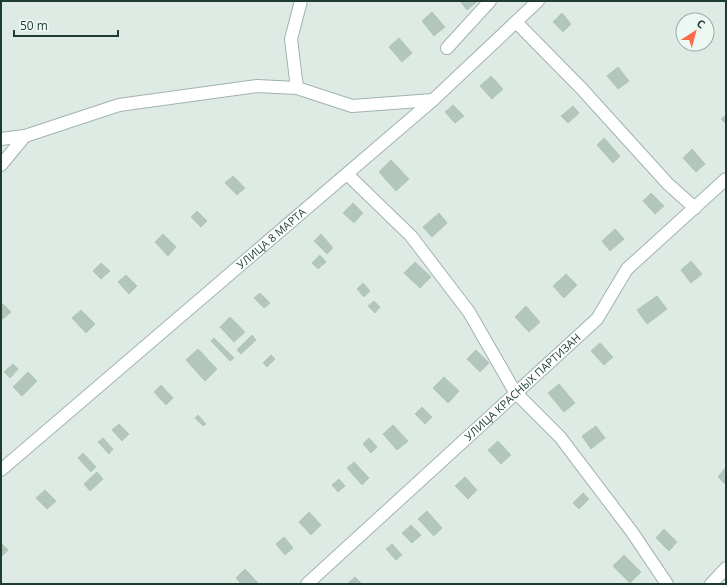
<svg xmlns="http://www.w3.org/2000/svg" width="727" height="585" font-family="'Open Sans',sans-serif">
	<style>
		.building { fill: #b3c6bd; stroke: #b0c6bb }
		.lines { fill: none; stroke-linecap: round; stroke-linejoin: round }
		.minor-casing { stroke: #a0b3ac; stroke-width: 14 }
		.minor { stroke: #fff; stroke-width: 12 }
		.labels { text-anchor: middle; stroke-width: 3; stroke-linejoin: round; paint-order: stroke }
		.street-label { font-size: 11px; fill: #1d3d32; stroke: #eef8f3 }
	</style>
	<rect width="100%" height="100%" fill="#deebe5"/>
	<g class="building">
		<path d="M 460,1 L 478,1 L 467,10 Z"/>
		<path d="M 432,12 L 445,27 L 434,36 L 422,21 Z"/>
		<path d="M 562,13 L 571,24 L 563,32 L 553,22 Z"/>
		<path d="M 399,38 L 412,53 L 402,62 L 389,47 Z"/>
		<path d="M 618,67 L 629,81 L 618,89 L 607,76 Z"/>
		<path d="M 491,76 L 503,89 L 492,99 L 480,86 Z"/>
		<path d="M 453,105 L 464,116 L 455,123 L 445,112 Z"/>
		<path d="M 573,106 L 579,113 L 568,123 L 561,116 Z"/>
		<path d="M 726,115 L 726,124 L 721,119 Z"/>
		<path d="M 604,138 L 620,156 L 613,163 L 597,145 Z"/>
		<path d="M 692,149 L 705,164 L 696,172 L 683,158 Z"/>
		<path d="M 391,160 L 409,179 L 396,191 L 379,172 Z"/>
		<path d="M 233,176 L 245,188 L 237,195 L 225,183 Z"/>
		<path d="M 651,193 L 664,206 L 655,214 L 643,201 Z"/>
		<path d="M 353,203 L 363,213 L 354,223 L 343,213 Z"/>
		<path d="M 197,211 L 207,221 L 201,227 L 191,217 Z"/>
		<path d="M 439,213 L 447,223 L 432,237 L 423,227 Z"/>
		<path d="M 615,229 L 624,239 L 610,251 L 602,241 Z"/>
		<path d="M 163,234 L 176,247 L 168,256 L 155,242 Z"/>
		<path d="M 321,234 L 333,248 L 327,254 L 314,241 Z"/>
		<path d="M 320,255 L 326,262 L 318,269 L 312,263 Z"/>
		<path d="M 691,261 L 702,274 L 691,283 L 681,270 Z"/>
		<path d="M 415,262 L 431,277 L 420,288 L 404,273 Z"/>
		<path d="M 101,263 L 110,271 L 101,279 L 93,271 Z"/>
		<path d="M 566,274 L 577,285 L 564,298 L 553,286 Z"/>
		<path d="M 126,275 L 137,286 L 129,294 L 118,282 Z"/>
		<path d="M 363,283 L 370,291 L 364,297 L 357,289 Z"/>
		<path d="M 260,293 L 270,303 L 264,308 L 254,298 Z"/>
		<path d="M 657,296 L 667,309 L 647,324 L 637,310 Z"/>
		<path d="M 374,301 L 380,307 L 375,313 L 368,306 Z"/>
		<path d="M 3,304 L 11,312 L 3,319 L 1,317 L 1,305 Z"/>
		<path d="M 526,306 L 540,322 L 529,332 L 515,317 Z"/>
		<path d="M 81,310 L 95,324 L 86,333 L 72,318 Z"/>
		<path d="M 230,317 L 245,332 L 234,342 L 220,327 Z"/>
		<path d="M 252,335 L 256,340 L 241,354 L 237,350 Z"/>
		<path d="M 214,338 L 234,358 L 230,361 L 211,341 Z"/>
		<path d="M 600,343 L 613,357 L 604,365 L 591,351 Z"/>
		<path d="M 198,349 L 217,369 L 205,381 L 186,360 Z"/>
		<path d="M 476,350 L 489,363 L 480,372 L 467,359 Z"/>
		<path d="M 271,355 L 275,359 L 267,367 L 263,363 Z"/>
		<path d="M 13,364 L 18,369 L 10,378 L 4,372 Z"/>
		<path d="M 28,372 L 37,381 L 22,396 L 13,387 Z"/>
		<path d="M 444,377 L 459,391 L 448,403 L 433,388 Z"/>
		<path d="M 559,384 L 575,403 L 564,412 L 548,393 Z"/>
		<path d="M 161,385 L 173,398 L 166,405 L 154,392 Z"/>
		<path d="M 422,407 L 432,417 L 425,424 L 415,414 Z"/>
		<path d="M 198,415 L 206,424 L 203,426 L 195,418 Z"/>
		<path d="M 119,424 L 129,434 L 122,441 L 112,430 Z"/>
		<path d="M 393,425 L 408,441 L 397,450 L 383,434 Z"/>
		<path d="M 596,426 L 605,438 L 591,449 L 582,436 Z"/>
		<path d="M 103,438 L 113,449 L 109,454 L 98,442 Z"/>
		<path d="M 369,438 L 377,447 L 371,453 L 363,444 Z"/>
		<path d="M 498,441 L 511,455 L 501,464 L 488,450 Z"/>
		<path d="M 83,453 L 96,467 L 91,472 L 78,458 Z"/>
		<path d="M 354,462 L 369,478 L 362,485 L 347,468 Z"/>
		<path d="M 726,467 L 726,485 L 718,477 Z"/>
		<path d="M 97,472 L 103,479 L 90,491 L 84,484 Z"/>
		<path d="M 465,477 L 477,490 L 468,499 L 455,486 Z"/>
		<path d="M 339,479 L 345,486 L 338,492 L 332,485 Z"/>
		<path d="M 45,490 L 56,501 L 47,509 L 36,498 Z"/>
		<path d="M 583,493 L 589,499 L 579,509 L 573,503 Z"/>
		<path d="M 427,511 L 442,528 L 434,536 L 418,519 Z"/>
		<path d="M 309,512 L 321,525 L 311,535 L 299,522 Z"/>
		<path d="M 411,525 L 421,535 L 412,543 L 402,533 Z"/>
		<path d="M 664,529 L 677,542 L 669,551 L 656,538 Z"/>
		<path d="M 284,537 L 293,548 L 285,555 L 276,544 Z"/>
		<path d="M 1,543 L 8,550 L 1,557 Z"/>
		<path d="M 392,544 L 402,555 L 396,560 L 386,549 Z"/>
		<path d="M 624,555 L 641,572 L 630,583 L 613,566 Z"/>
		<path d="M 245,569 L 258,583 L 257,584 L 241,584 L 236,578 Z"/>
		<path d="M 355,577 L 362,584 L 347,584 Z"/>
	</g>
	<g class="lines">
		<g class="minor-casing">
			<g id="minor">
				<path d="M 516,22 L 581,88 L 668,184 L 695,208"/>
				<path d="M 447,48 L 490,1"/>
				<path d="M 297,88 L 291,39 L 301,1"/>
				<path d="M 1,139 L 25,136 L 119,105 L 257,86 L 297,88 L 352,106 L 433,100"/>
				<path d="M 1,165 L 25,136"/>
				<path d="M 347,174 L 411,236 L 469,312 L 515,392 L 560,437 L 632,532 L 667,584"/>
				<path id="s1" d="M 1,470 L 433,100 L 538,1"/>
				<path id="s2" d="M 307,584 L 597,319 L 627,269 L 726,179"/>
				<path d="M 711,584 L 726,568"/>
			</g>
		</g>
		<use href="#minor" class="minor"/>
	</g>
	<g class="labels">
		<g class="street-label">
			<text dy="4" stroke="none"><textPath href="#s1" startOffset="356">УЛИЦА 8 МАРТА</textPath></text>
			<text dy="4" stroke="none"><textPath href="#s2" startOffset="292">УЛИЦА КРАСНЫХ ПАРТИЗАН</textPath></text>
		</g>
	</g>
	<rect width="727" height="585" fill="none" stroke="#1d3d32" stroke-width="4"/>
	<g transform="translate(695 32) rotate(36)"><circle r="19" fill="#eef8f3" stroke="#9aada6"/>
	<path d="M0-3L7 15L0 10L-7 15Z" fill="#ff6a48"/>
	<text y="-6" font-size="11" font-weight="bold" text-anchor="middle" fill="#1d3d32">С</text>
	</g>
	<path d="M14 30v6h104v-6" fill="none" stroke="#1d3d32" stroke-width="2"/>
	<text x="20" y="30" font-size="12" fill="#1d3d32" stroke="#eef8f3" stroke-width="3" paint-order="stroke">50 m</text>
</svg>
